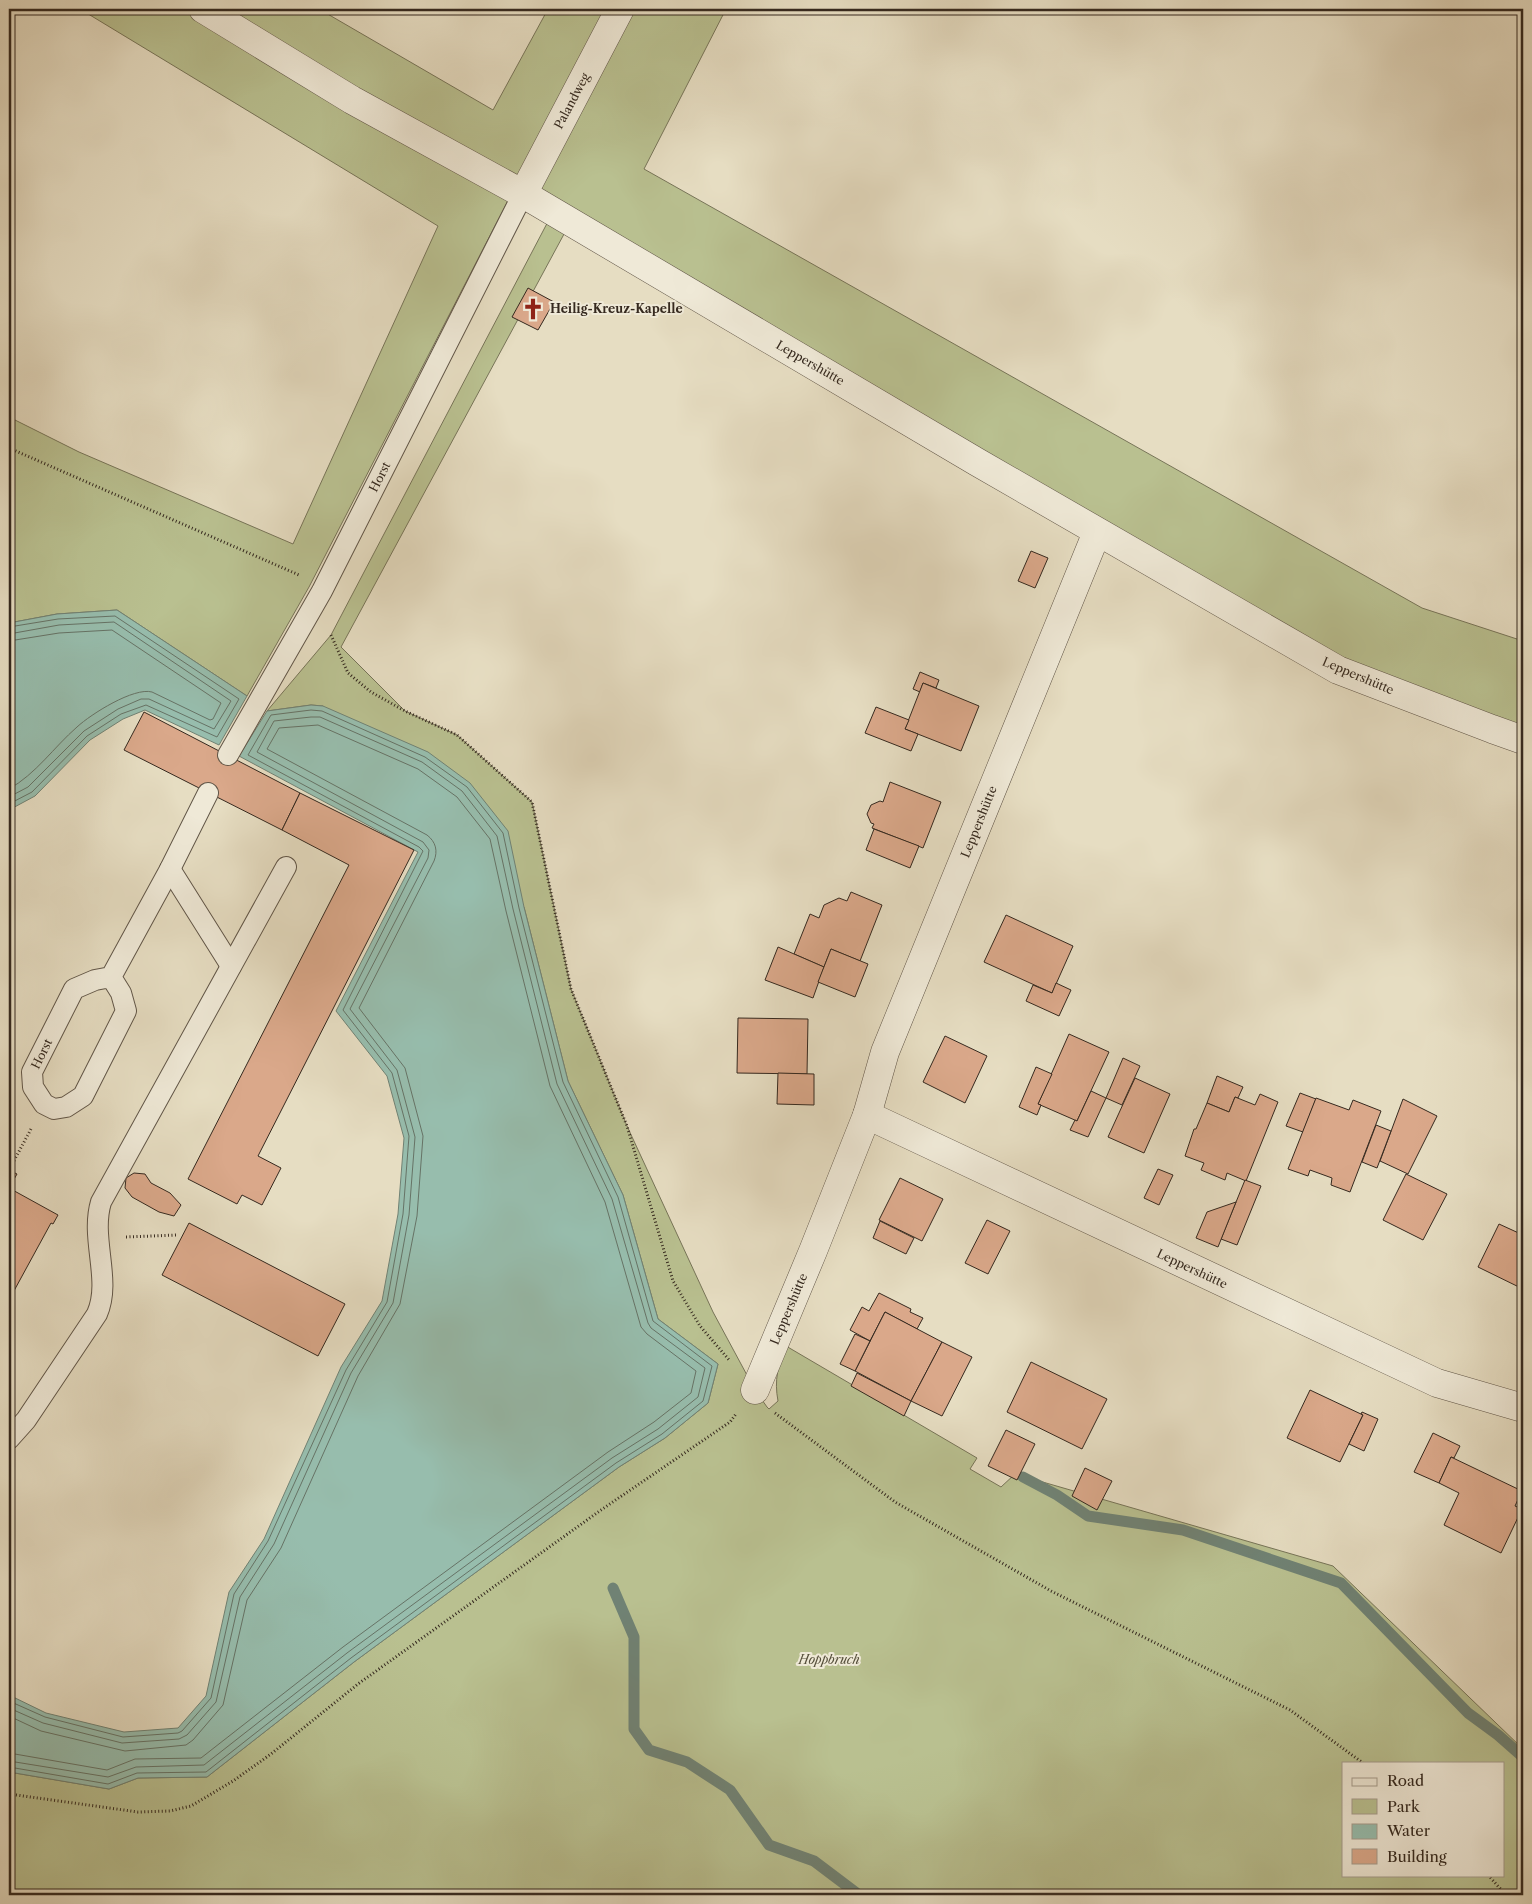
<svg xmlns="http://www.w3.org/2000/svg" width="1532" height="1904" font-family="'Libre Caslon Text',serif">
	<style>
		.green { fill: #b9c090; stroke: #777458; fill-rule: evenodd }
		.water { fill: #97bdad; stroke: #708274 }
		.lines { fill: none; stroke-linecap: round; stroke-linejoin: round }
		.shore { stroke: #667366; stroke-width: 1 }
		.stream { stroke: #708274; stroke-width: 11 }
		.building { fill: #daa88a; stroke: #35291f }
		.lane-casing { stroke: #615648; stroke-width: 22 }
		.street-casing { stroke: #615648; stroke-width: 29 }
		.path { stroke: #35291f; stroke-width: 3; stroke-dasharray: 1 2.5; stroke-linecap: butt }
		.lane { stroke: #efe9d7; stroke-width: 20 }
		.street { stroke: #efe9d7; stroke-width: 28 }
		.labels { text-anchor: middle; stroke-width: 4; stroke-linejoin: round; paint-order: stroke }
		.street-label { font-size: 12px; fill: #35291f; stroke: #efe9d7 }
		.poi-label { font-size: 12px; font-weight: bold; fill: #35291f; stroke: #efe9d7; text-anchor: start }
		.park-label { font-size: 12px; font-style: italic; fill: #564f3b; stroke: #efe9d7 }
	</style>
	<rect width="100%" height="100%" fill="#e6ddc2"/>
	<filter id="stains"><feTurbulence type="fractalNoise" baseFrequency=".004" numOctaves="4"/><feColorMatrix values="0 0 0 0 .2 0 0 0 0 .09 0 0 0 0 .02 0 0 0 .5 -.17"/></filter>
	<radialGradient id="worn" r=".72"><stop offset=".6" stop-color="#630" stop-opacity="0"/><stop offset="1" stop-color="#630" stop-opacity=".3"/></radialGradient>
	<path class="green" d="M 80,9 L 319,9 L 493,110 L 548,9 L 726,9 L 644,169 L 1422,608 L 1523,641 L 1523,740 L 1338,670 L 570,223 L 341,647 L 405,711 L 457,735 L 532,802 L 571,989 L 627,1126 L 713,1312 L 755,1390 L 767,1407 L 769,1409 L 778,1401 C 774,1380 778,1365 786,1346 L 977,1458 L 970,1469 L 1001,1487 L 1015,1474 L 1333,1566 L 1523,1749 L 1523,1895 L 9,1895 L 9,1772 L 109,1789 L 138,1778 L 207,1777 L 354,1662 L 619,1467 L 665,1438 L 708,1403 L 718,1364 L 658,1319 L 623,1195 L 568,1081 L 524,907 L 323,706 L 311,705 L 267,711 L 331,635 L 553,212 L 514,189 L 309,587 L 247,696 L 117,610 L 57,614 L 9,623 L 9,417 L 79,452 L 293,544 L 438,226 ZM 1343,1763 L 1503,1763 L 1503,1875 L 1343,1875 Z"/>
	<g class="water">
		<path d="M 117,610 L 247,696 L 219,745 L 145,710 L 123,719 L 90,740 L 35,796 L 9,810 L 9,623 L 57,614 Z"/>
		<path d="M 311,705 L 323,706 L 428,752 L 470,783 L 508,831 L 524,907 L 568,1081 L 623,1195 L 658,1319 L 718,1364 L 708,1403 L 665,1438 L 619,1467 L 354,1662 L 207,1777 L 138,1778 L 109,1789 L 9,1772 L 9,1695 L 46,1713 L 124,1732 L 178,1728 L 206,1696 L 229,1592 L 264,1539 L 341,1367 L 382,1301 L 398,1214 L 404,1138 L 387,1076 L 336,1011 L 418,852 L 239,756 L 267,711 Z"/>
	</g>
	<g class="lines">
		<g class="shore">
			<path d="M 9,627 L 58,619 L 115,616 L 239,699 L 217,737 L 146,705 L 121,714 L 87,736 L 32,792 L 9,804"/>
			<path d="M 9,634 L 59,625 L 114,622 L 231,701 L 214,729 L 149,699 L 141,699 L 118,709 L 84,731 L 28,787 L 9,797"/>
			<path d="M 9,641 L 59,633 L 112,630 L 221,703 L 213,719 L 210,720 L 152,692 C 134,687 91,714 77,727 C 54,747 36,774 9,789"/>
			<path d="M 9,1701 L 45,1717 L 123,1737 L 178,1733 L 182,1731 L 211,1698 L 234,1594 L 268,1541 L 346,1370 L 387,1302 L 403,1214 L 409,1136 L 392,1073 L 343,1010 L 423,851 L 419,847 L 248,755 L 271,715 L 311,710 L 322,711 L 425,757 L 467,787 L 503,833 L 519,908 L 563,1082 L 618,1197 L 653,1321 L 712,1366 L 703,1401 L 662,1434 L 616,1463 L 351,1658 L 206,1772 L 137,1773 L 108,1784 L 9,1767"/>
			<path d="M 9,1708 L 43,1723 L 122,1743 L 179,1739 L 187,1735 L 216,1702 L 240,1597 L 274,1544 L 351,1373 L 393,1303 L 409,1215 L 415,1137 L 397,1070 L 350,1009 L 428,858 L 429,850 L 423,842 L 257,752 L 274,721 L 311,717 L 320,717 L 422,762 L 462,791 L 497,836 L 513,909 L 557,1084 L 612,1199 L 648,1323 L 651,1328 L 705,1368 L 698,1397 L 658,1429 L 612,1458 L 347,1653 L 204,1765 L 136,1767 L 108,1777 L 9,1761"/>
			<path d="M 9,1716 L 41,1731 L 125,1751 L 186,1745 L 193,1740 L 223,1705 L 247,1600 L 281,1548 L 358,1376 L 400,1304 L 417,1216 L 423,1136 L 405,1068 L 359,1008 L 434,861 C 438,851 436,842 427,835 L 267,749 L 279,728 L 318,725 L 418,769 L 457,797 L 490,839 L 506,911 L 550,1086 L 605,1202 L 641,1327 L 647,1334 L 696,1371 L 691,1393 L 654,1422 L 608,1452 L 343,1647 L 201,1758 L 135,1759 L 107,1770 L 9,1753"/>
		</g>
		<g class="stream">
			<path d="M 1023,1477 L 1057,1495 L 1088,1516 L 1183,1530 L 1341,1583 L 1468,1713 L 1498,1735 L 1523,1757"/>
			<path d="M 613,1588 L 634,1637 L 634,1729 L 649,1750 L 687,1762 L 730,1790 L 769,1845 L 814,1861 L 859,1895"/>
		</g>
	</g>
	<g class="building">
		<path d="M 528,288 L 554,302 L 538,330 L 512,317 Z"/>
		<path d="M 1031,551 L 1048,558 L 1035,588 L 1018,581 Z"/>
		<path d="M 920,672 L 939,680 L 936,688 L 923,683 L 920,692 L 913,689 Z"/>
		<path d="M 923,683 L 979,706 L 961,751 L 905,729 Z"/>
		<path d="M 876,707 L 909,720 L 905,729 L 918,734 L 911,751 L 865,733 Z"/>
		<path d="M 144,712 L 300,793 L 282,830 L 124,750 Z"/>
		<path d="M 890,782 L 941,802 L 923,848 L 872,828 L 874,824 L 871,823 L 867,814 L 871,805 L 880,801 L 883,802 Z"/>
		<path d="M 300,793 L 414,850 L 258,1156 L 281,1168 L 262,1205 L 242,1195 L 237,1204 L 188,1179 L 349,865 L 282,830 Z"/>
		<path d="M 874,829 L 919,846 L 910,868 L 866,850 Z"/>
		<path d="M 851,892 L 882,905 L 860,961 L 831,949 L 824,967 L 794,954 L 810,914 L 819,918 L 824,905 L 839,898 L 847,901 Z"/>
		<path d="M 1006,915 L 1073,946 L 1052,993 L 984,962 Z"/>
		<path d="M 778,947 L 824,967 L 813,998 L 765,980 Z"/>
		<path d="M 831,949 L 868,964 L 855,997 L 818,982 Z"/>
		<path d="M 1056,983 L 1071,990 L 1059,1016 L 1026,1001 L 1033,985 L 1052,993 Z"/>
		<path d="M 738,1018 L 808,1019 L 807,1074 L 737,1073 Z"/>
		<path d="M 1069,1034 L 1109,1052 L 1077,1121 L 1038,1104 Z"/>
		<path d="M 945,1036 L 987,1056 L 965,1103 L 923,1082 Z"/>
		<path d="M 1123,1058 L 1140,1066 L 1122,1105 L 1106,1098 Z"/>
		<path d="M 1036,1067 L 1052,1074 L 1038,1104 L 1041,1105 L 1037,1115 L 1019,1107 Z"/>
		<path d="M 778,1073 L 814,1074 L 814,1105 L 777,1104 Z"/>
		<path d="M 1217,1076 L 1243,1087 L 1238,1098 L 1235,1097 L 1229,1112 L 1207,1103 Z"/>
		<path d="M 1135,1078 L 1170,1094 L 1144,1153 L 1108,1137 Z"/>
		<path d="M 1091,1091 L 1106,1098 L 1088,1137 L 1070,1130 L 1075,1120 L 1077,1121 Z"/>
		<path d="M 1300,1093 L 1316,1099 L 1303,1132 L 1286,1126 Z"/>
		<path d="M 1260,1094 L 1278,1102 L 1246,1181 L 1227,1173 L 1225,1180 L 1201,1170 L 1204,1163 L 1185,1156 L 1194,1129 L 1196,1129 L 1207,1103 L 1229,1112 L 1235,1097 L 1255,1105 Z"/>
		<path d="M 1316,1098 L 1349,1110 L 1353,1100 L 1381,1111 L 1350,1192 L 1331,1185 L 1332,1178 L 1310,1170 L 1308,1176 L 1288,1169 Z"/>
		<path d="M 1403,1099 L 1437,1116 L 1408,1174 L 1380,1161 Z"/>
		<path d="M 1376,1125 L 1391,1131 L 1377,1168 L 1362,1162 Z"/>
		<path d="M 1158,1169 L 1173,1175 L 1159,1205 L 1144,1198 Z"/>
		<path d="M 9,1170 L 17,1174 L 9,1188 L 58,1215 L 53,1224 L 51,1223 L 9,1300 Z"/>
		<path d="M 134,1173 L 145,1174 L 151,1183 L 170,1193 L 181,1205 L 174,1216 L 159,1212 L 132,1197 L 125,1188 L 126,1178 Z"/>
		<path d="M 1406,1174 L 1447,1194 L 1423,1240 L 1383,1220 Z"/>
		<path d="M 900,1178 L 943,1199 L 922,1241 L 879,1220 Z"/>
		<path d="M 1245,1180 L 1261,1186 L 1237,1245 L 1221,1239 Z"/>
		<path d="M 1236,1202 L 1218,1247 L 1196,1238 L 1207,1212 Z"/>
		<path d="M 987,1220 L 1010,1231 L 988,1274 L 965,1263 Z"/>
		<path d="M 880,1221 L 914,1238 L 906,1254 L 873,1238 Z"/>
		<path d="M 189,1223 L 345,1304 L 318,1356 L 162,1275 Z"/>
		<path d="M 1499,1224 L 1523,1235 L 1523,1289 L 1478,1267 Z"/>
		<path d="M 879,1293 L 911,1309 L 910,1312 L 923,1318 L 917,1329 L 885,1312 L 870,1341 L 850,1330 L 862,1307 L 869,1311 Z"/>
		<path d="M 885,1312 L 942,1342 L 911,1401 L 855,1371 Z"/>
		<path d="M 855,1334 L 870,1341 L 855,1371 L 840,1364 Z"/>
		<path d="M 942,1342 L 972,1357 L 942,1416 L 911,1401 Z"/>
		<path d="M 1031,1362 L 1107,1399 L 1082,1449 L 1007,1412 Z"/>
		<path d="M 857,1373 L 911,1401 L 904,1416 L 851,1386 Z"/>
		<path d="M 1310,1390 L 1363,1415 L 1340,1462 L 1287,1438 Z"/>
		<path d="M 1362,1412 L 1378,1419 L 1364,1451 L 1349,1444 L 1363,1415 L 1361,1414 Z"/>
		<path d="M 1006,1430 L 1035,1444 L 1017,1480 L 988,1466 Z"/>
		<path d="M 1433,1433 L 1460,1446 L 1454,1458 L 1451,1457 L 1439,1483 L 1414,1472 Z"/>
		<path d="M 1451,1457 L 1522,1491 L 1515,1506 L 1522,1509 L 1501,1553 L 1444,1525 L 1459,1493 L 1439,1483 Z"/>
		<path d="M 1085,1468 L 1112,1481 L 1097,1510 L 1072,1496 Z"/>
	</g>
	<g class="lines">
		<g class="lane-casing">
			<g id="lane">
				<path d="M 228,755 L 322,591 L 523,194"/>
				<path d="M 170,869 L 231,966"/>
				<path d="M 111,977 L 95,980 L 74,989 L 32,1072 L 33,1087 L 44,1104 L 54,1109 L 66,1107 L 83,1096 L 126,1011 L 121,993 L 111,977 L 170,869 L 208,793"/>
				<path d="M 9,1439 L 26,1420 L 97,1314 C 112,1280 90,1239 101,1202 L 286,867"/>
			</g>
		</g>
		<g class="street-casing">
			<g id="street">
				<path d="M 203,9 L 352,100 L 525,195 L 977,462 L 1338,670 L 1492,729 L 1523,740"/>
				<path d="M 523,194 L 620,9"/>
				<path d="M 867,1115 L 1437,1383 L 1523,1408"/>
				<path d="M 755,1390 L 813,1251 L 867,1115 L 885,1052 L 1097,532"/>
			</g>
		</g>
		<g class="path">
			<path d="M 9,448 L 299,575"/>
			<path d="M 331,635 L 348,673 L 371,692 L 405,711 L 457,735 L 532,802 L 571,989 L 627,1126 L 673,1281 L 700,1326 L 730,1361"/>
			<path d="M 9,1170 L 31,1129"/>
			<path d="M 126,1237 L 177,1235"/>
			<path d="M 775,1413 L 895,1502 L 1051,1591 L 1290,1710 L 1363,1763"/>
			<path d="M 9,1794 L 138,1812 L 170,1811 L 191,1806 L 233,1781 L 271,1754 L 358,1684 L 601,1510 L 730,1422 L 736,1414"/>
			<path d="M 1488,1875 L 1506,1895"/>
		</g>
		<use href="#lane" class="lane"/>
		<use href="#street" class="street"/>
	</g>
	<defs>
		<g id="church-bare" transform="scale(1.725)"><path d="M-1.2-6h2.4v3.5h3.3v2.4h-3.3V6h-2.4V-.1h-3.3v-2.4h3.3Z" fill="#8f2418" stroke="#efe9d7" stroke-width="2.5" paint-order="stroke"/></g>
	</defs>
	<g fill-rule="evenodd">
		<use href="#church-bare" x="533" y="309"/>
	</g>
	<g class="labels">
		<g class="street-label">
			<text transform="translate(572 101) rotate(-62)" y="4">Palandweg</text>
			<text transform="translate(810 363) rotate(30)" y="4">Leppershütte</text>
			<text transform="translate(380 477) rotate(-63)" y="4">Horst</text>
			<text transform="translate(1358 676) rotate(23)" y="4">Leppershütte</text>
			<text transform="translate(979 822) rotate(-68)" y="4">Leppershütte</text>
			<text transform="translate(42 1054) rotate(-64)" y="4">Horst</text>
			<text transform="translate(1192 1269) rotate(25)" y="4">Leppershütte</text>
			<text transform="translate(789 1309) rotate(-67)" y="4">Leppershütte</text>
		</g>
		<g class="poi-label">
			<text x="550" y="313">Heilig-Kreuz-Kapelle</text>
		</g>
		<g class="park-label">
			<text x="829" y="1664">Hoppbruch</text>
		</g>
	</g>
	<rect width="1532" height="1904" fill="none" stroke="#e6ddc2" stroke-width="30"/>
	<rect x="10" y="10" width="1512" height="1884" fill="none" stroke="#35291f" stroke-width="2.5"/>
	<rect x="15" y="15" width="1502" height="1874" fill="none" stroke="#35291f"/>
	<rect x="1342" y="1762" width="162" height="115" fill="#efe9d7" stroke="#a59c8d"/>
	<rect x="1352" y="1778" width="25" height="8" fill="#efe9d7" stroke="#a59c8d"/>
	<text x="1387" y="1786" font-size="15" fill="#35291f">Road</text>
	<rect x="1352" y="1799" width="25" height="15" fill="#b9c090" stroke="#a59c8d"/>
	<text x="1387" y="1812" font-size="15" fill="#35291f">Park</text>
	<rect x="1352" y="1824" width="25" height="15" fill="#97bdad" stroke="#a59c8d"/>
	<text x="1387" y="1836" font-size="15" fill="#35291f">Water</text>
	<rect x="1352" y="1849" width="25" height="15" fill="#daa88a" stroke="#a59c8d"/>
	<text x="1387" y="1862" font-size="15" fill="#35291f">Building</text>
	<rect width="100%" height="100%" filter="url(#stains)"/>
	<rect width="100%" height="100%" fill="url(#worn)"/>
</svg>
